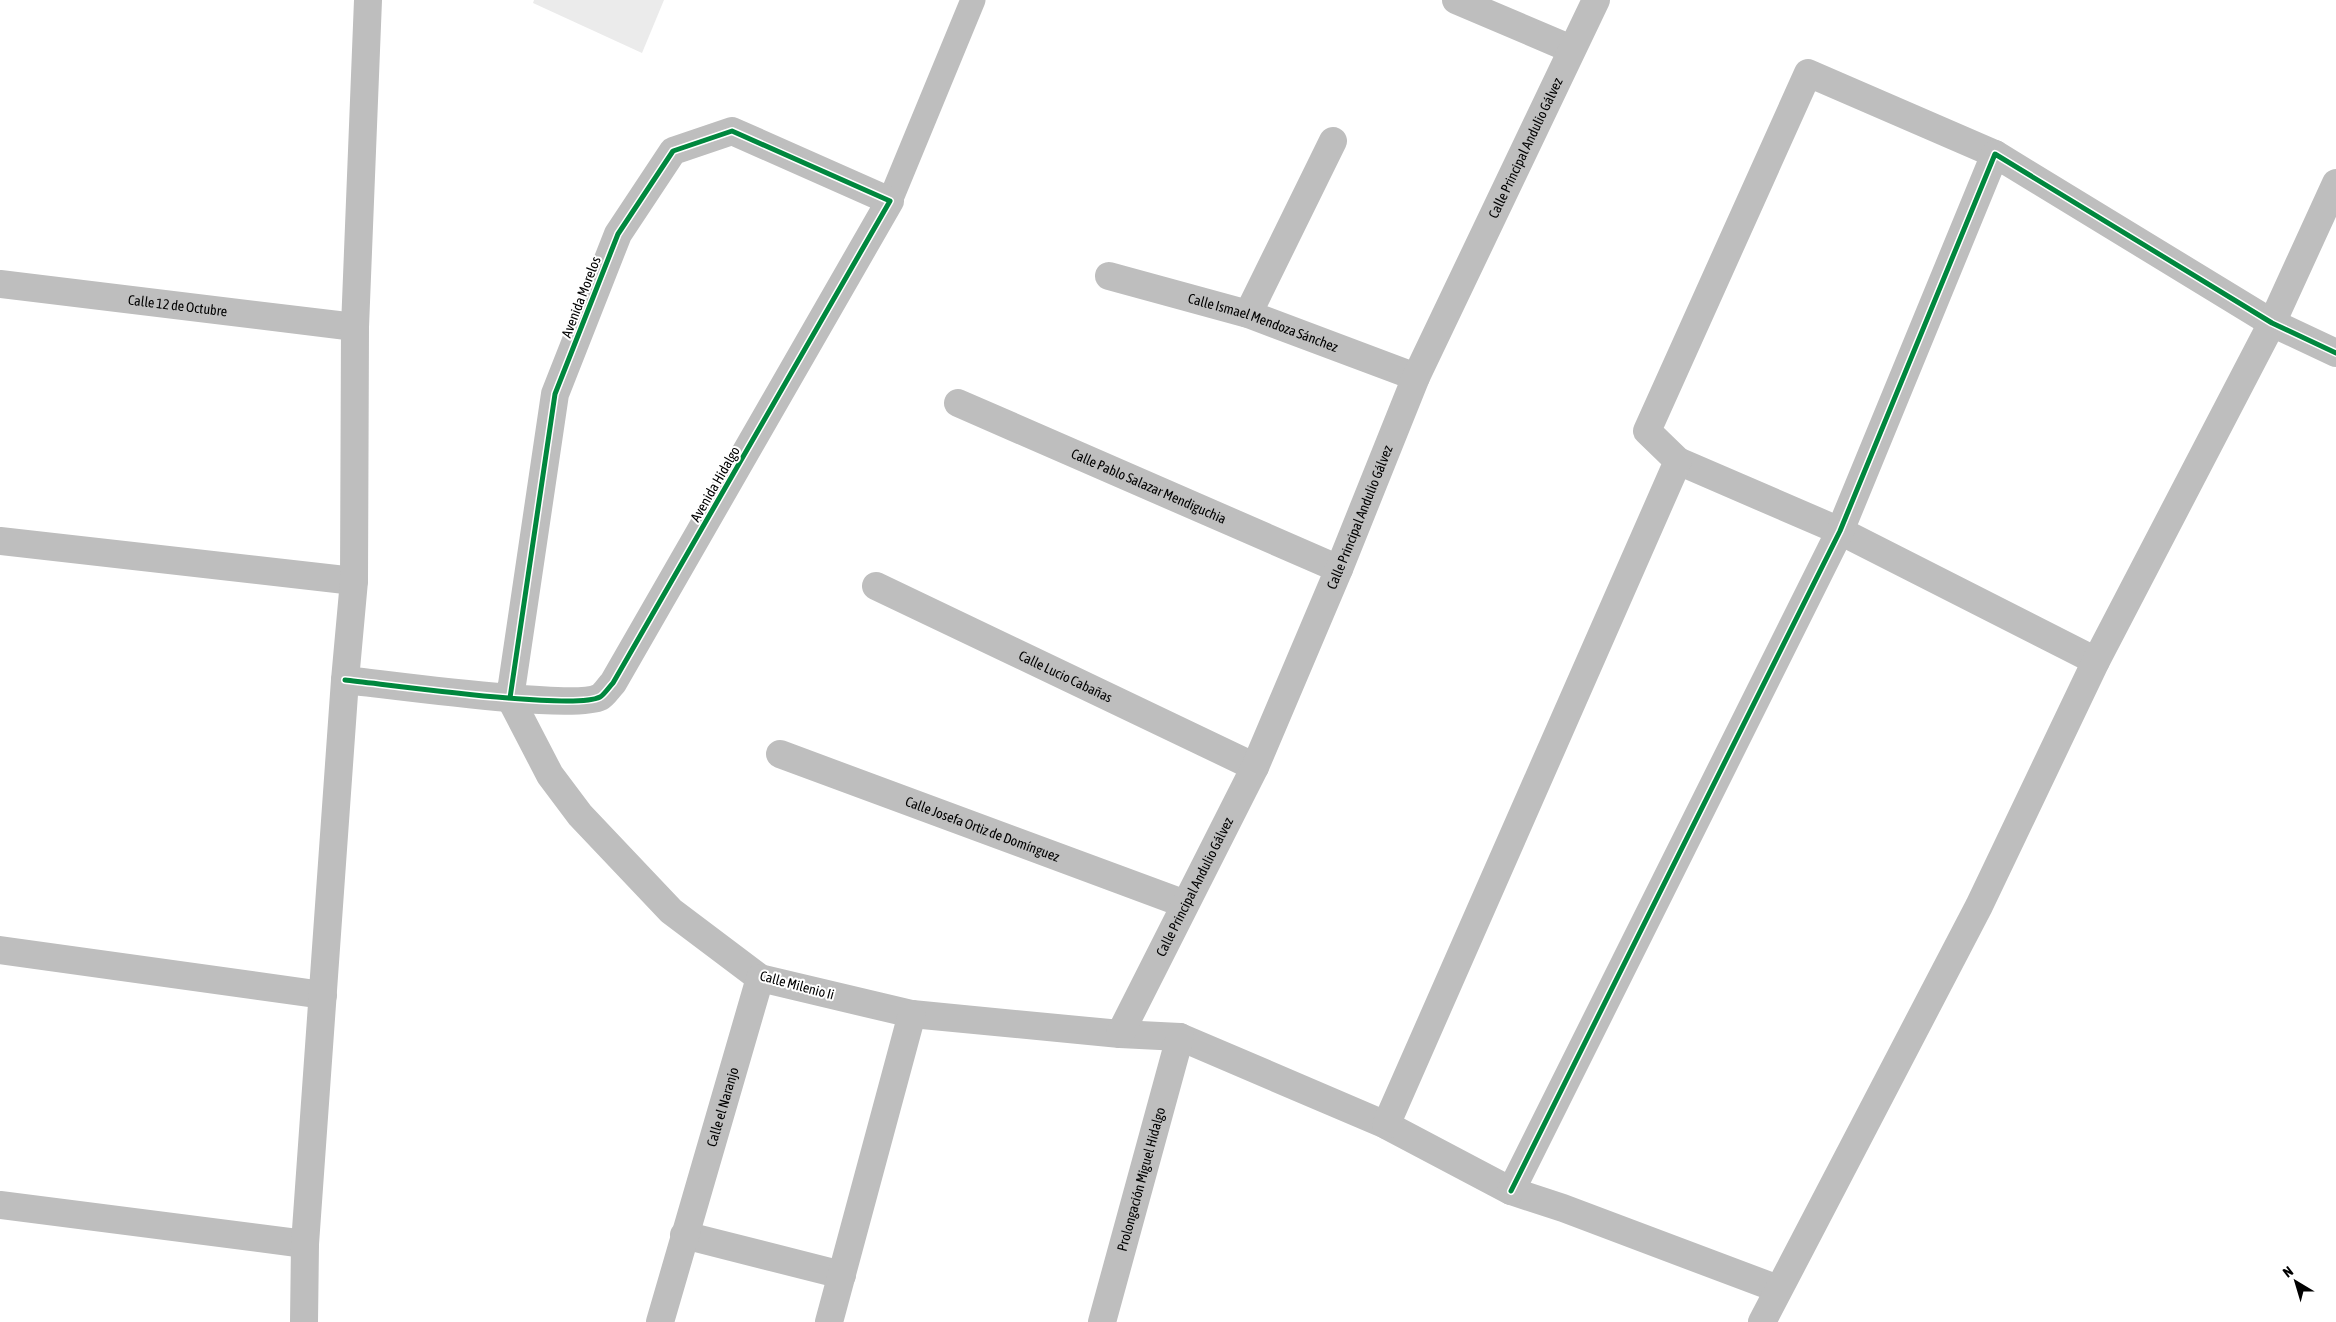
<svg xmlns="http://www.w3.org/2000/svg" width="2336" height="1322" font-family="'Asap Condensed',sans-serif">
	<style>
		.grass { fill: #ebebeb }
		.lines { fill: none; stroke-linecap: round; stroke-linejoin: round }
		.service { stroke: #bebebe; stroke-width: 25 }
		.minor { stroke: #bebebe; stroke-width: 28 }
		.cycleway-casing { stroke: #fff; stroke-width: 8 }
		.cycleway { stroke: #00873e; stroke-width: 5 }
		.labels { text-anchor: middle; stroke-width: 4; stroke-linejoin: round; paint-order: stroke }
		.street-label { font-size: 14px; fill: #000; stroke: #fff }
	</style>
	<rect width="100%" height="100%" fill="#fff"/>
	<path class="grass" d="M 534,0 L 664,0 L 642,53 L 533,3 Z"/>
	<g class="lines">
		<path class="service" d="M 890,201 L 973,0"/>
		<g class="minor">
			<path d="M 1456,0 L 1571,49"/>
			<path id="s1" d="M 1109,276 L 1248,314 L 1416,377"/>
			<path id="s2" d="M 0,284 L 355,327"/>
			<path d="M 1248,314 L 1333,141"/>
			<path id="s3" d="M 958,403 L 1339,569"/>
			<path d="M 1678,461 L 1840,531 L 2096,661"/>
			<path d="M 0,541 L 354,581"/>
			<path id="s4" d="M 876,586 L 1255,767"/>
			<path d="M 345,680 C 385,684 574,711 600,697 C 604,695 609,687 613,683 L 890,201 L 732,131 L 673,151 L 618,234 L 555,394 L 510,698"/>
			<path d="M 510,698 L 550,775 L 580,815 L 671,911 L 760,978 L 912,1014 L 1120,1034 L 1180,1037 L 1386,1125 L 1511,1191 L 1563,1208 L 1778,1289"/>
			<path id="s5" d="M 780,754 L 1185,904"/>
			<path d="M 0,950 L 323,995"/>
			<path id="s6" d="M 1120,1034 L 1255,767 L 1339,569 L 1416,377 L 1596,0"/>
			<path d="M 1386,1125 L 1678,461 L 1647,431 L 1808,73 L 1995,154"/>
			<path d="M 1511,1191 L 1840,531 L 1995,154 L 2272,323 L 2336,353"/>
			<path d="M 0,1205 L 305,1244"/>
			<path d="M 684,1235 L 842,1275"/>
			<path d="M 304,1322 L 305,1244 L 345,680 L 354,581 L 355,327 L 368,0"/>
			<path id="s7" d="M 660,1322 L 760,978"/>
			<path d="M 829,1322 L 912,1014"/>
			<path id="s8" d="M 1102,1322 L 1180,1037"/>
			<path d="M 1762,1322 L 1979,906 L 2096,661 L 2272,323 L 2336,183"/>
		</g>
		<g class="cycleway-casing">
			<g id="cycleway">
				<path d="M 345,680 C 385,684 574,711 600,697 C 604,695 609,687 613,683 L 890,201 L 732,131 L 673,151 L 618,234 L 555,394 L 510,698"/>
				<path d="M 1511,1191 L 1840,531 L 1995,154 L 2272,323 L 2336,353"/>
			</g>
		</g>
		<use href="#cycleway" class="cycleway"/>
	</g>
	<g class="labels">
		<g class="street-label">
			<text dy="5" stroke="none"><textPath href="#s6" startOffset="975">Calle Principal Andulio Gálvez</textPath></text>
			<text transform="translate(581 297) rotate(-69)" y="5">Avenida Morelos</text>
			<text dy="5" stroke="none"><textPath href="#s2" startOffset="179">Calle 12 de Octubre</textPath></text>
			<text dy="5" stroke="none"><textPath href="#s1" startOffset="161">Calle Ismael Mendoza Sánchez</textPath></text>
			<text transform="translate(715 484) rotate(-60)" y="5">Avenida Hidalgo</text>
			<text dy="5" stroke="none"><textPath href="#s3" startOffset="208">Calle Pablo Salazar Mendiguchia</textPath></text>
			<text dy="5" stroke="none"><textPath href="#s6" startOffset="570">Calle Principal Andulio Gálvez</textPath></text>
			<text dy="5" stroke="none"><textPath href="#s4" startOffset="210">Calle Lucio Cabañas</textPath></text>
			<text dy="5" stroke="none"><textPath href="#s5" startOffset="216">Calle Josefa Ortiz de Domínguez</textPath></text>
			<text dy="5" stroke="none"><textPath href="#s6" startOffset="165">Calle Principal Andulio Gálvez</textPath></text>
			<text transform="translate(797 985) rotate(15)" y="5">Calle Milenio Ii</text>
			<text dy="5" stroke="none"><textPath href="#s7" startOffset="224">Calle el Naranjo</textPath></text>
			<text dy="5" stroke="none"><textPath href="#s8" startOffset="148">Prolongación Miguel Hidalgo</textPath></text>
		</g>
	</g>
	<g transform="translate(2296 1282) rotate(322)" stroke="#ffffff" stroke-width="4" paint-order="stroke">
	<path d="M0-4L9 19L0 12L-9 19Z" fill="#000000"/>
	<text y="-8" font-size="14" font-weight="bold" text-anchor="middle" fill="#000000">N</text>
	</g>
</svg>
